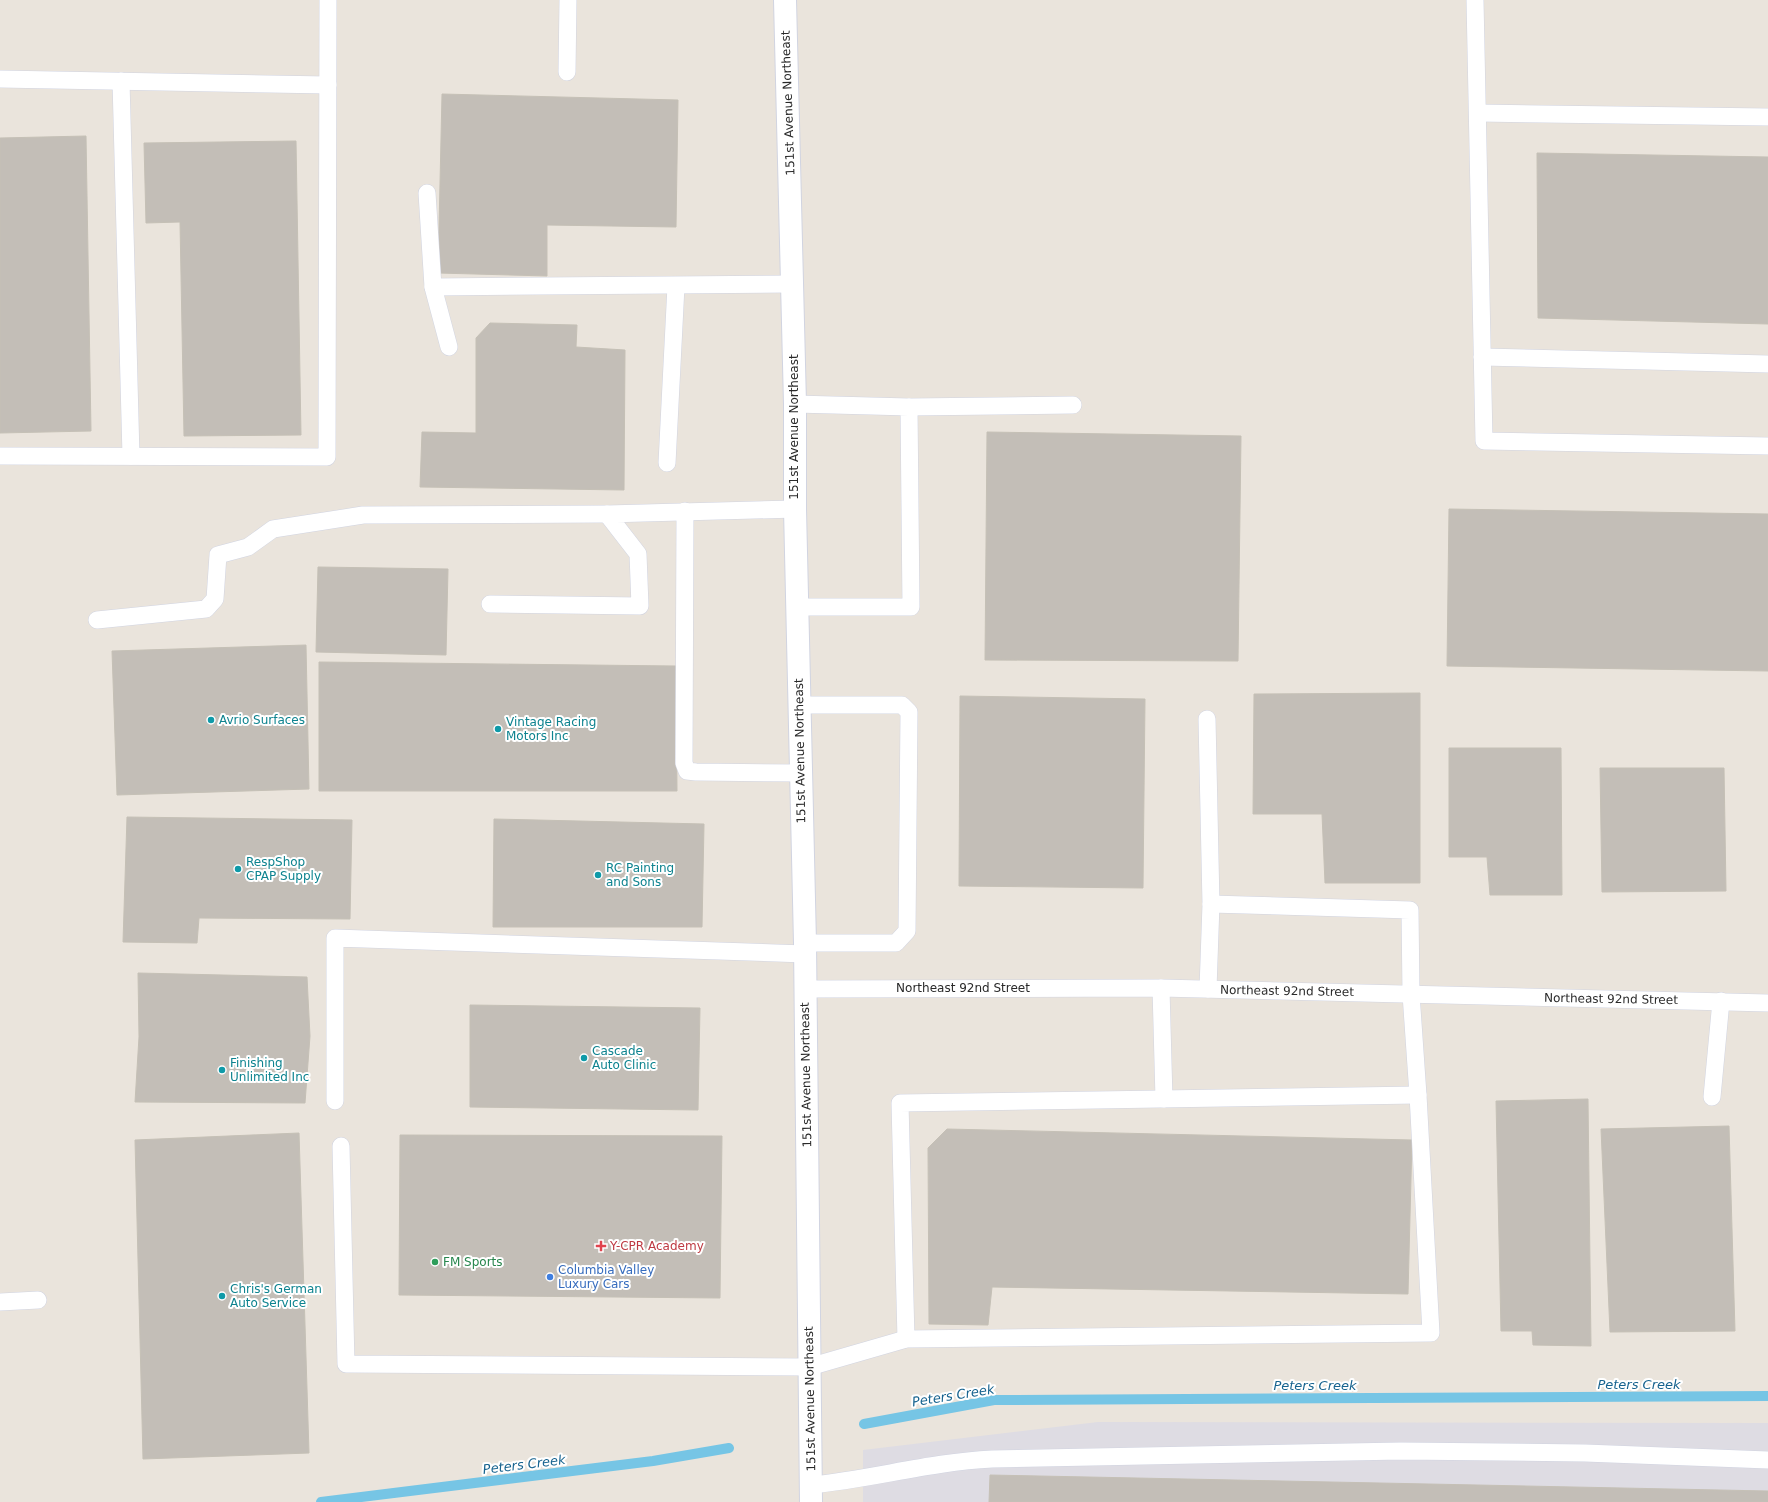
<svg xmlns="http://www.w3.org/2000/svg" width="1768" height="1502" font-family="'DejaVu Sans',sans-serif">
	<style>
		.industrial { fill: #dedce3 }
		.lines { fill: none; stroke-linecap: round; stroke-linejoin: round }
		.stream { stroke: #76c5e5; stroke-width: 10 }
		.building { fill: #c3beb7; stroke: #c5c0b6 }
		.lane-casing { stroke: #d1d4e1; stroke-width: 18 }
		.street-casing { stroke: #d1d4e1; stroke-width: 24 }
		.lane { stroke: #fff; stroke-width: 17 }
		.street { stroke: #fff; stroke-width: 22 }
		.culture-dot { fill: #0f9aa8; stroke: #fff; stroke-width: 1.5 }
		.health-dot { fill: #e0444e; stroke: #fff; stroke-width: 1.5 }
		.leisure-dot { fill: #2e9e5b; stroke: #fff; stroke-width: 1.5 }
		.shop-dot { fill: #3f7fe0; stroke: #fff; stroke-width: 1.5 }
		.labels { text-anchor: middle; stroke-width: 4; stroke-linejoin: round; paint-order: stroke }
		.street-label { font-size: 12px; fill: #292929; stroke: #fff }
		.culture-label { font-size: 12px; fill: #0d838f; stroke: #fff; text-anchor: start }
		.health-label { font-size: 12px; fill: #be3a42; stroke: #fff; text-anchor: start }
		.leisure-label { font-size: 12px; fill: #27864d; stroke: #fff; text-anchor: start }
		.shop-label { font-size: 12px; fill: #366cbe; stroke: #fff; text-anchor: start }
		.water-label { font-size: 13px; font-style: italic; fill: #17638f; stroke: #fff }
	</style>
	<rect width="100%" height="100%" fill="#eae4dc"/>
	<path class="industrial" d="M 1098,1422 L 1768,1423 L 1768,1502 L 863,1502 L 863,1450 Z"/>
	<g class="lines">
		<g class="stream">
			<path d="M 864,1424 L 994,1400 L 1768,1396"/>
			<path d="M 321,1502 L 653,1461 L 729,1448"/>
		</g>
	</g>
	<g class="building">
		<path d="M 442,94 L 678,100 L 676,227 L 547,225 L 547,276 L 438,273 Z"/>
		<path d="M 86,136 L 91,431 L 0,433 L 0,138 Z"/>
		<path d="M 296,141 L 301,435 L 184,436 L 180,222 L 146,223 L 144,143 Z"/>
		<path d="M 1537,153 L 1768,157 L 1768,324 L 1538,318 Z"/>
		<path d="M 490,323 L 577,325 L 576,347 L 625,350 L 624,490 L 420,487 L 422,432 L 476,433 L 476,338 Z"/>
		<path d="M 987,432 L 1241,436 L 1238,661 L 985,660 Z"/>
		<path d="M 1449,509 L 1768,514 L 1768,671 L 1447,666 Z"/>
		<path d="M 318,567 L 448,569 L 446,655 L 316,652 Z"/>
		<path d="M 306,645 L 309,789 L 117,795 L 112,651 Z"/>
		<path d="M 319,662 L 676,666 L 677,791 L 319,791 Z"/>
		<path d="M 1420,693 L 1420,883 L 1325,883 L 1322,814 L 1253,814 L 1254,694 Z"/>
		<path d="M 960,696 L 1145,699 L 1143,888 L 959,886 Z"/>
		<path d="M 1449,748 L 1561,748 L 1562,895 L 1490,895 L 1487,857 L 1449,857 Z"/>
		<path d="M 1600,768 L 1724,768 L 1726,891 L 1602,892 Z"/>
		<path d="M 127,817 L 352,820 L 350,919 L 199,918 L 197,943 L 123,942 Z"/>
		<path d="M 494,819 L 704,824 L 702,927 L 493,927 Z"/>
		<path d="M 138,973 L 307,977 L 310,1036 L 305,1103 L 135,1102 L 139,1037 Z"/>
		<path d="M 470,1005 L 700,1008 L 698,1110 L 470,1107 Z"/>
		<path d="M 1588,1099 L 1591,1346 L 1533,1345 L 1532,1331 L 1501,1331 L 1496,1101 Z"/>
		<path d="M 1729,1126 L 1735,1331 L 1610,1332 L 1601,1129 Z"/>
		<path d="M 947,1129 L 1412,1140 L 1408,1294 L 992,1287 L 988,1325 L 929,1324 L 928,1148 Z"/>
		<path d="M 299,1133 L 309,1453 L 143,1459 L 135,1140 Z"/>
		<path d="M 400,1135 L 722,1136 L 720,1298 L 399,1295 Z"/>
		<path d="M 990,1475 L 1768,1491 L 1768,1502 L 989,1502 Z"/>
	</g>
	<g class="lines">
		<g class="lane-casing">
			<g id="lane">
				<path d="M 1475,0 L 1484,441 L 1768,446"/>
				<path d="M 567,72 L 568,0"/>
				<path d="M 0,79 L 328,85"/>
				<path d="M 121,81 L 131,456"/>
				<path d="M 1478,113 L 1768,117"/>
				<path d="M 427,193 L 433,287 L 449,347"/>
				<path d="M 433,287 L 792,284"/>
				<path d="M 1482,357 L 1768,364"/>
				<path d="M 795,404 L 909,407 L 911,607 L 798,607"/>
				<path d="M 909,407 L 1073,405"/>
				<path d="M 0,456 L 327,457 L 328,0"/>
				<path d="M 667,463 L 676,286"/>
				<path d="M 685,511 L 684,763 L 687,771 L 696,772 L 801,773"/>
				<path d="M 490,604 L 640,606 L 638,554 L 607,514 L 795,509"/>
				<path d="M 97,620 L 206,609 L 215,599 L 218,555 L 248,547 L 273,529 L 363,515 L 607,514"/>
				<path d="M 799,705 L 902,705 L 909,712 L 907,931 L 896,943 L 805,943"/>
				<path d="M 1161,988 L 1164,1099"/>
				<path d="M 805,989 L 1161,988 L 1768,1003"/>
				<path d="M 1208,989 L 1211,904"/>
				<path d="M 1712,1097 L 1721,1001"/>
				<path d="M 335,1101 L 335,938 L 805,954"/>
				<path d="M 341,1146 L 346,1364 L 809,1367 L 906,1339 L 1431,1333 L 1418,1095 L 1411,994 L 1410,910 L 1211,904 L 1207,719"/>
				<path d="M 0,1302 L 38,1300"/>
				<path d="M 906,1339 L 900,1103 L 1418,1095"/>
				<path d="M 811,1485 C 872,1479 931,1462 992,1459 L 1401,1451 L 1585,1453 L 1768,1460"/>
			</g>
		</g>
		<g class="street-casing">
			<path id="street" d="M 785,0 L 795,404 L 795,509 L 805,943 L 811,1502"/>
		</g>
		<use href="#lane" class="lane"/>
		<use href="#street" class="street"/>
	</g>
	<g class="culture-dot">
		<circle cx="211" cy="720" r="4"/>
		<circle cx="498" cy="729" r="4"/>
		<circle cx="238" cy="869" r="4"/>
		<circle cx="598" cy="875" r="4"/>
		<circle cx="584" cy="1058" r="4"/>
		<circle cx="222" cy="1070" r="4"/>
		<circle cx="222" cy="1296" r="4"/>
	</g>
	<path class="health-dot" d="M599 1240h4v4h4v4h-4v4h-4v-4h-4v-4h4z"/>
	<circle class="leisure-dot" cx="435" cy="1262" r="4"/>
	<circle class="shop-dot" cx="550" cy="1277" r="4"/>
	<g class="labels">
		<g class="street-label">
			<text transform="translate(788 103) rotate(-92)" y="4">151st Avenue Northeast</text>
			<text transform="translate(794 427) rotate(-90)" y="4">151st Avenue Northeast</text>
			<text transform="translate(800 751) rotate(-91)" y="4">151st Avenue Northeast</text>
			<text x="963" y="992">Northeast 92nd Street</text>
			<text transform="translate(1287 991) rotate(1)" y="4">Northeast 92nd Street</text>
			<text transform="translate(1611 999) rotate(1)" y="4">Northeast 92nd Street</text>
			<text transform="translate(806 1075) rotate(-91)" y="4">151st Avenue Northeast</text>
			<text transform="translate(810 1399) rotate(-91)" y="4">151st Avenue Northeast</text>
		</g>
		<g class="culture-label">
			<text x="219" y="724">Avrio Surfaces</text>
			<text x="506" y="726">Vintage Racing<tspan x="506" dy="14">Motors Inc</tspan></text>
			<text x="246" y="866">RespShop<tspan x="246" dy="14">CPAP Supply</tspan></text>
			<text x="606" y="872">RC Painting<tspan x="606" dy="14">and Sons</tspan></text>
			<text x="592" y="1055">Cascade<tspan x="592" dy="14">Auto Clinic</tspan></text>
			<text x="230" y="1067">Finishing<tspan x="230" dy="14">Unlimited Inc</tspan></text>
			<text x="230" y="1293">Chris's German<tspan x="230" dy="14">Auto Service</tspan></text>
		</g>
		<g class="health-label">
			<text x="610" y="1250">Y-CPR Academy</text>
		</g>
		<g class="leisure-label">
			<text x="443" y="1266">FM Sports</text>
		</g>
		<g class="shop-label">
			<text x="558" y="1274">Columbia Valley<tspan x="558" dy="14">Luxury Cars</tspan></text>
		</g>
		<g class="water-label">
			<text x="1639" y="1389">Peters Creek</text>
			<text x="1315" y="1390">Peters Creek</text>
			<text transform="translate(953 1395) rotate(-9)" y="5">Peters Creek</text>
			<text transform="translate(524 1464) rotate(-7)" y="5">Peters Creek</text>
		</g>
	</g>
</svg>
